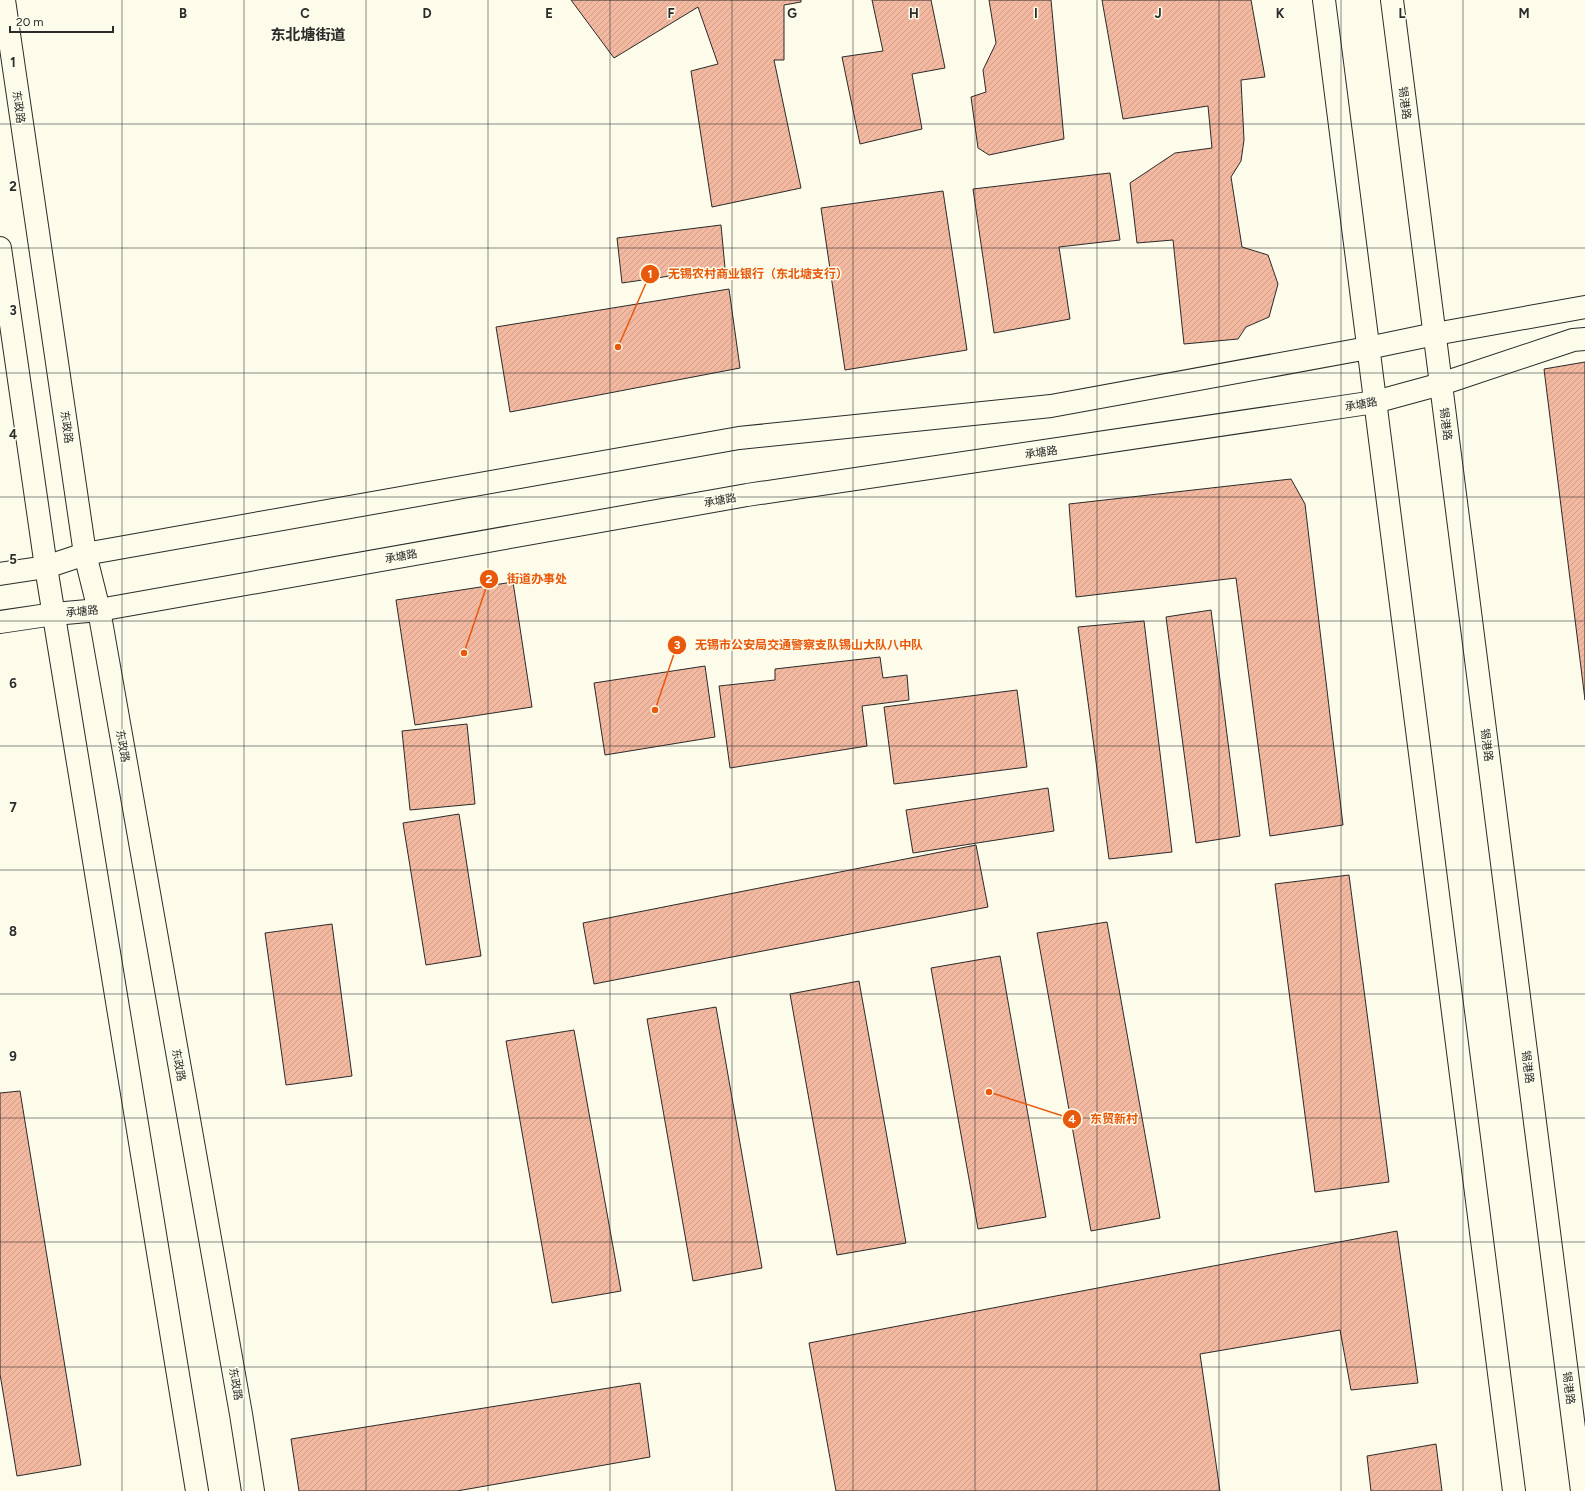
<svg xmlns="http://www.w3.org/2000/svg" width="1585" height="1491" font-family="Figtree,'Noto Sans SC',sans-serif">
	<style>
		.building { fill: url(#building-hatch); stroke: #2b2b2b }
		.lines { fill: none; stroke-linecap: round; stroke-linejoin: round }
		.secondary-casing { stroke: #2b2b2b; stroke-width: 24 }
		.primary-casing { stroke: #2b2b2b; stroke-width: 24 }
		.secondary { stroke: #fdfbea; stroke-width: 22 }
		.primary { stroke: #fdfbea; stroke-width: 22 }
		.grid { fill: none; stroke: #2b2b2b; stroke-width: 1; stroke-opacity: 0.55 }
		.labels { text-anchor: middle; stroke-width: 3; stroke-linejoin: round; paint-order: stroke }
		.street-label { font-size: 11px; fill: #2b2b2b; stroke: #fdfbea }
		.district-label { font-size: 15px; font-weight: bold; fill: #2b2b2b; stroke: #fdfbea }
		.grid-label { font-size: 13px; text-anchor: middle; font-weight: bold; fill: #2b2b2b; stroke: #fdfbea; stroke-width: 3; stroke-linejoin: round; paint-order: stroke }
		.leader { fill: none; stroke: #e8590c; stroke-width: 1.5 }
		.callout-dot { fill: #e8590c; stroke: #fdfbea; stroke-width: 1.5 }
		.mark-label { font-size: 12px; text-anchor: middle; font-weight: bold; fill: #fff }
		.callout-label { font-size: 12px; text-anchor: middle; font-weight: bold; fill: #e8590c; stroke: #fdfbea; stroke-width: 3; stroke-linejoin: round; paint-order: stroke }
	</style>
	<defs>
		<pattern id="building-hatch" width="6" height="6" patternUnits="userSpaceOnUse"><rect width="6" height="6" fill="#f2b8a0"/><path d="M-1 1l2-2M0 6l6-6M5 7l2-2" fill="none" stroke="#d09e8a"/></pattern>
	</defs>
	<rect width="100%" height="100%" fill="#fdfbea"/>
	<g class="building">
		<path d="M 571,0 L 801,0 L 801,2 L 784,5 L 784,60 L 774,60 L 801,188 L 712,207 L 691,71 L 718,64 L 698,7 L 614,58 Z"/>
		<path d="M 872,0 L 931,0 L 945,68 L 912,74 L 922,129 L 860,144 L 842,57 L 883,51 Z"/>
		<path d="M 989,0 L 1051,0 L 1064,139 L 989,155 L 978,148 L 971,97 L 986,92 L 983,70 L 996,43 Z"/>
		<path d="M 1102,0 L 1251,0 L 1265,77 L 1241,80 L 1244,140 L 1241,161 L 1231,177 L 1242,247 L 1268,255 L 1278,284 L 1269,317 L 1246,327 L 1238,339 L 1184,344 L 1173,240 L 1137,243 L 1130,183 L 1175,153 L 1212,148 L 1208,106 L 1123,119 Z"/>
		<path d="M 1110,173 L 1120,240 L 1059,247 L 1070,319 L 994,333 L 973,189 Z"/>
		<path d="M 943,191 L 967,350 L 845,370 L 821,208 Z"/>
		<path d="M 721,225 L 725,268 L 622,283 L 617,238 Z"/>
		<path d="M 729,289 L 740,368 L 510,412 L 496,327 Z"/>
		<path d="M 1585,362 L 1585,700 L 1544,369 Z"/>
		<path d="M 1291,479 L 1305,504 L 1343,825 L 1270,836 L 1236,578 L 1076,597 L 1069,504 Z"/>
		<path d="M 513,582 L 532,707 L 415,725 L 396,600 Z"/>
		<path d="M 1211,610 L 1240,836 L 1196,843 L 1166,617 Z"/>
		<path d="M 1144,621 L 1172,852 L 1109,859 L 1078,627 Z"/>
		<path d="M 880,657 L 883,678 L 907,675 L 909,700 L 862,706 L 867,746 L 730,768 L 719,686 L 775,680 L 775,669 Z"/>
		<path d="M 705,666 L 715,737 L 605,755 L 594,683 Z"/>
		<path d="M 1017,690 L 1027,767 L 894,784 L 884,707 Z"/>
		<path d="M 467,724 L 475,804 L 410,810 L 402,731 Z"/>
		<path d="M 1048,788 L 1054,831 L 913,853 L 906,810 Z"/>
		<path d="M 459,814 L 481,956 L 426,965 L 403,823 Z"/>
		<path d="M 976,845 L 988,907 L 594,984 L 583,923 Z"/>
		<path d="M 1349,875 L 1389,1182 L 1315,1192 L 1275,884 Z"/>
		<path d="M 1107,922 L 1160,1218 L 1091,1231 L 1037,933 Z"/>
		<path d="M 332,924 L 352,1076 L 286,1085 L 265,933 Z"/>
		<path d="M 1000,956 L 1046,1217 L 978,1229 L 931,968 Z"/>
		<path d="M 859,981 L 906,1243 L 837,1255 L 790,994 Z"/>
		<path d="M 716,1007 L 762,1268 L 693,1281 L 647,1019 Z"/>
		<path d="M 574,1030 L 621,1291 L 552,1303 L 506,1041 Z"/>
		<path d="M 20,1091 L 81,1465 L 17,1476 L 0,1374 L 0,1093 Z"/>
		<path d="M 1397,1231 L 1418,1383 L 1351,1390 L 1340,1330 L 1200,1354 L 1220,1491 L 836,1491 L 809,1343 Z"/>
		<path d="M 640,1383 L 650,1457 L 457,1491 L 299,1491 L 291,1439 Z"/>
		<path d="M 1436,1444 L 1442,1491 L 1371,1491 L 1367,1456 Z"/>
	</g>
	<g class="lines">
		<g class="secondary-casing">
			<g id="secondary">
				<path d="M 4,0 L 85,554 L 99,610 L 241,1414 L 253,1491"/>
				<path d="M 0,248 L 46,567 L 197,1491"/>
				<path d="M 0,574 L 46,567 L 85,554 L 739,438 L 1051,406 L 1368,348 L 1435,334 L 1585,307"/>
				<path d="M 0,622 L 54,614 L 99,610 L 747,495 L 1375,402 L 1441,384 L 1573,340 L 1585,339"/>
			</g>
		</g>
		<g class="primary-casing">
			<g id="primary">
				<path d="M 1324,0 L 1514,1491"/>
				<path d="M 1392,0 L 1582,1491"/>
			</g>
		</g>
		<use href="#secondary" class="secondary"/>
		<use href="#primary" class="primary"/>
	</g>
	<path class="grid" d="M 122,0 L 122,1491M 244,0 L 244,1491M 366,0 L 366,1491M 488,0 L 488,1491M 610,0 L 610,1491M 732,0 L 732,1491M 853,0 L 853,1491M 975,0 L 975,1491M 1097,0 L 1097,1491M 1219,0 L 1219,1491M 1341,0 L 1341,1491M 1463,0 L 1463,1491M 0,124 L 1585,124M 0,248 L 1585,248M 0,373 L 1585,373M 0,497 L 1585,497M 0,621 L 1585,621M 0,746 L 1585,746M 0,870 L 1585,870M 0,994 L 1585,994M 0,1118 L 1585,1118M 0,1242 L 1585,1242M 0,1367 L 1585,1367"/>
	<g class="labels">
		<g class="street-label">
			<text transform="translate(1405 103) rotate(83)" y="4">锡港路</text>
			<text transform="translate(19 107) rotate(82)" y="4">东政路</text>
			<text transform="translate(1361 404) rotate(-10)" y="4">承塘路</text>
			<text transform="translate(1446 424) rotate(83)" y="4">锡港路</text>
			<text transform="translate(67 427) rotate(82)" y="4">东政路</text>
			<text transform="translate(1041 452) rotate(-8)" y="4">承塘路</text>
			<text transform="translate(720 500) rotate(-10)" y="4">承塘路</text>
			<text transform="translate(401 556) rotate(-10)" y="4">承塘路</text>
			<text transform="translate(82 611) rotate(-5)" y="4">承塘路</text>
			<text transform="translate(1487 745) rotate(83)" y="4">锡港路</text>
			<text transform="translate(123 746) rotate(80)" y="4">东政路</text>
			<text transform="translate(179 1065) rotate(80)" y="4">东政路</text>
			<text transform="translate(1528 1067) rotate(83)" y="4">锡港路</text>
			<text transform="translate(236 1384) rotate(80)" y="4">东政路</text>
			<text transform="translate(1569 1388) rotate(83)" y="4">锡港路</text>
		</g>
		<g class="district-label">
			<text x="308" y="40">东北塘街道</text>
		</g>
	</g>
	<g class="grid-label">
		<text x="183" y="18">B</text>
		<text x="305" y="18">C</text>
		<text x="427" y="18">D</text>
		<text x="549" y="18">E</text>
		<text x="671" y="18">F</text>
		<text x="792" y="18">G</text>
		<text x="914" y="18">H</text>
		<text x="1036" y="18">I</text>
		<text x="1158" y="18">J</text>
		<text x="1280" y="18">K</text>
		<text x="1402" y="18">L</text>
		<text x="1524" y="18">M</text>
		<text x="13" y="67">1</text>
		<text x="13" y="191">2</text>
		<text x="13" y="315">3</text>
		<text x="13" y="439">4</text>
		<text x="13" y="564">5</text>
		<text x="13" y="688">6</text>
		<text x="13" y="812">7</text>
		<text x="13" y="936">8</text>
		<text x="13" y="1061">9</text>
	</g>
	<path class="leader" d="M618 347L650 274M464 653L489 579M655 710L677 645M989 1092L1072 1119"/>
	<g class="callout-dot">
		<circle cx="618" cy="347" r="4"/>
		<circle cx="464" cy="653" r="4"/>
		<circle cx="655" cy="710" r="4"/>
		<circle cx="989" cy="1092" r="4"/>
		<circle cx="650" cy="274" r="10"/>
		<circle cx="489" cy="579" r="10"/>
		<circle cx="677" cy="645" r="10"/>
		<circle cx="1072" cy="1119" r="10"/>
	</g>
	<g class="mark-label">
		<text x="650" y="278">1</text>
		<text x="489" y="583">2</text>
		<text x="677" y="649">3</text>
		<text x="1072" y="1123">4</text>
	</g>
	<g class="callout-label">
		<text x="758" y="278">无锡农村商业银行（东北塘支行）</text>
		<text x="537" y="583">街道办事处</text>
		<text x="809" y="649">无锡市公安局交通警察支队锡山大队八中队</text>
		<text x="1114" y="1123">东贸新村</text>
	</g>
	<path d="M10 26v6h103v-6" fill="none" stroke="#2b2b2b" stroke-width="2"/>
	<text x="16" y="26" font-size="12" fill="#2b2b2b" stroke="#fdfbea" stroke-width="3" paint-order="stroke">20 m</text>
</svg>
